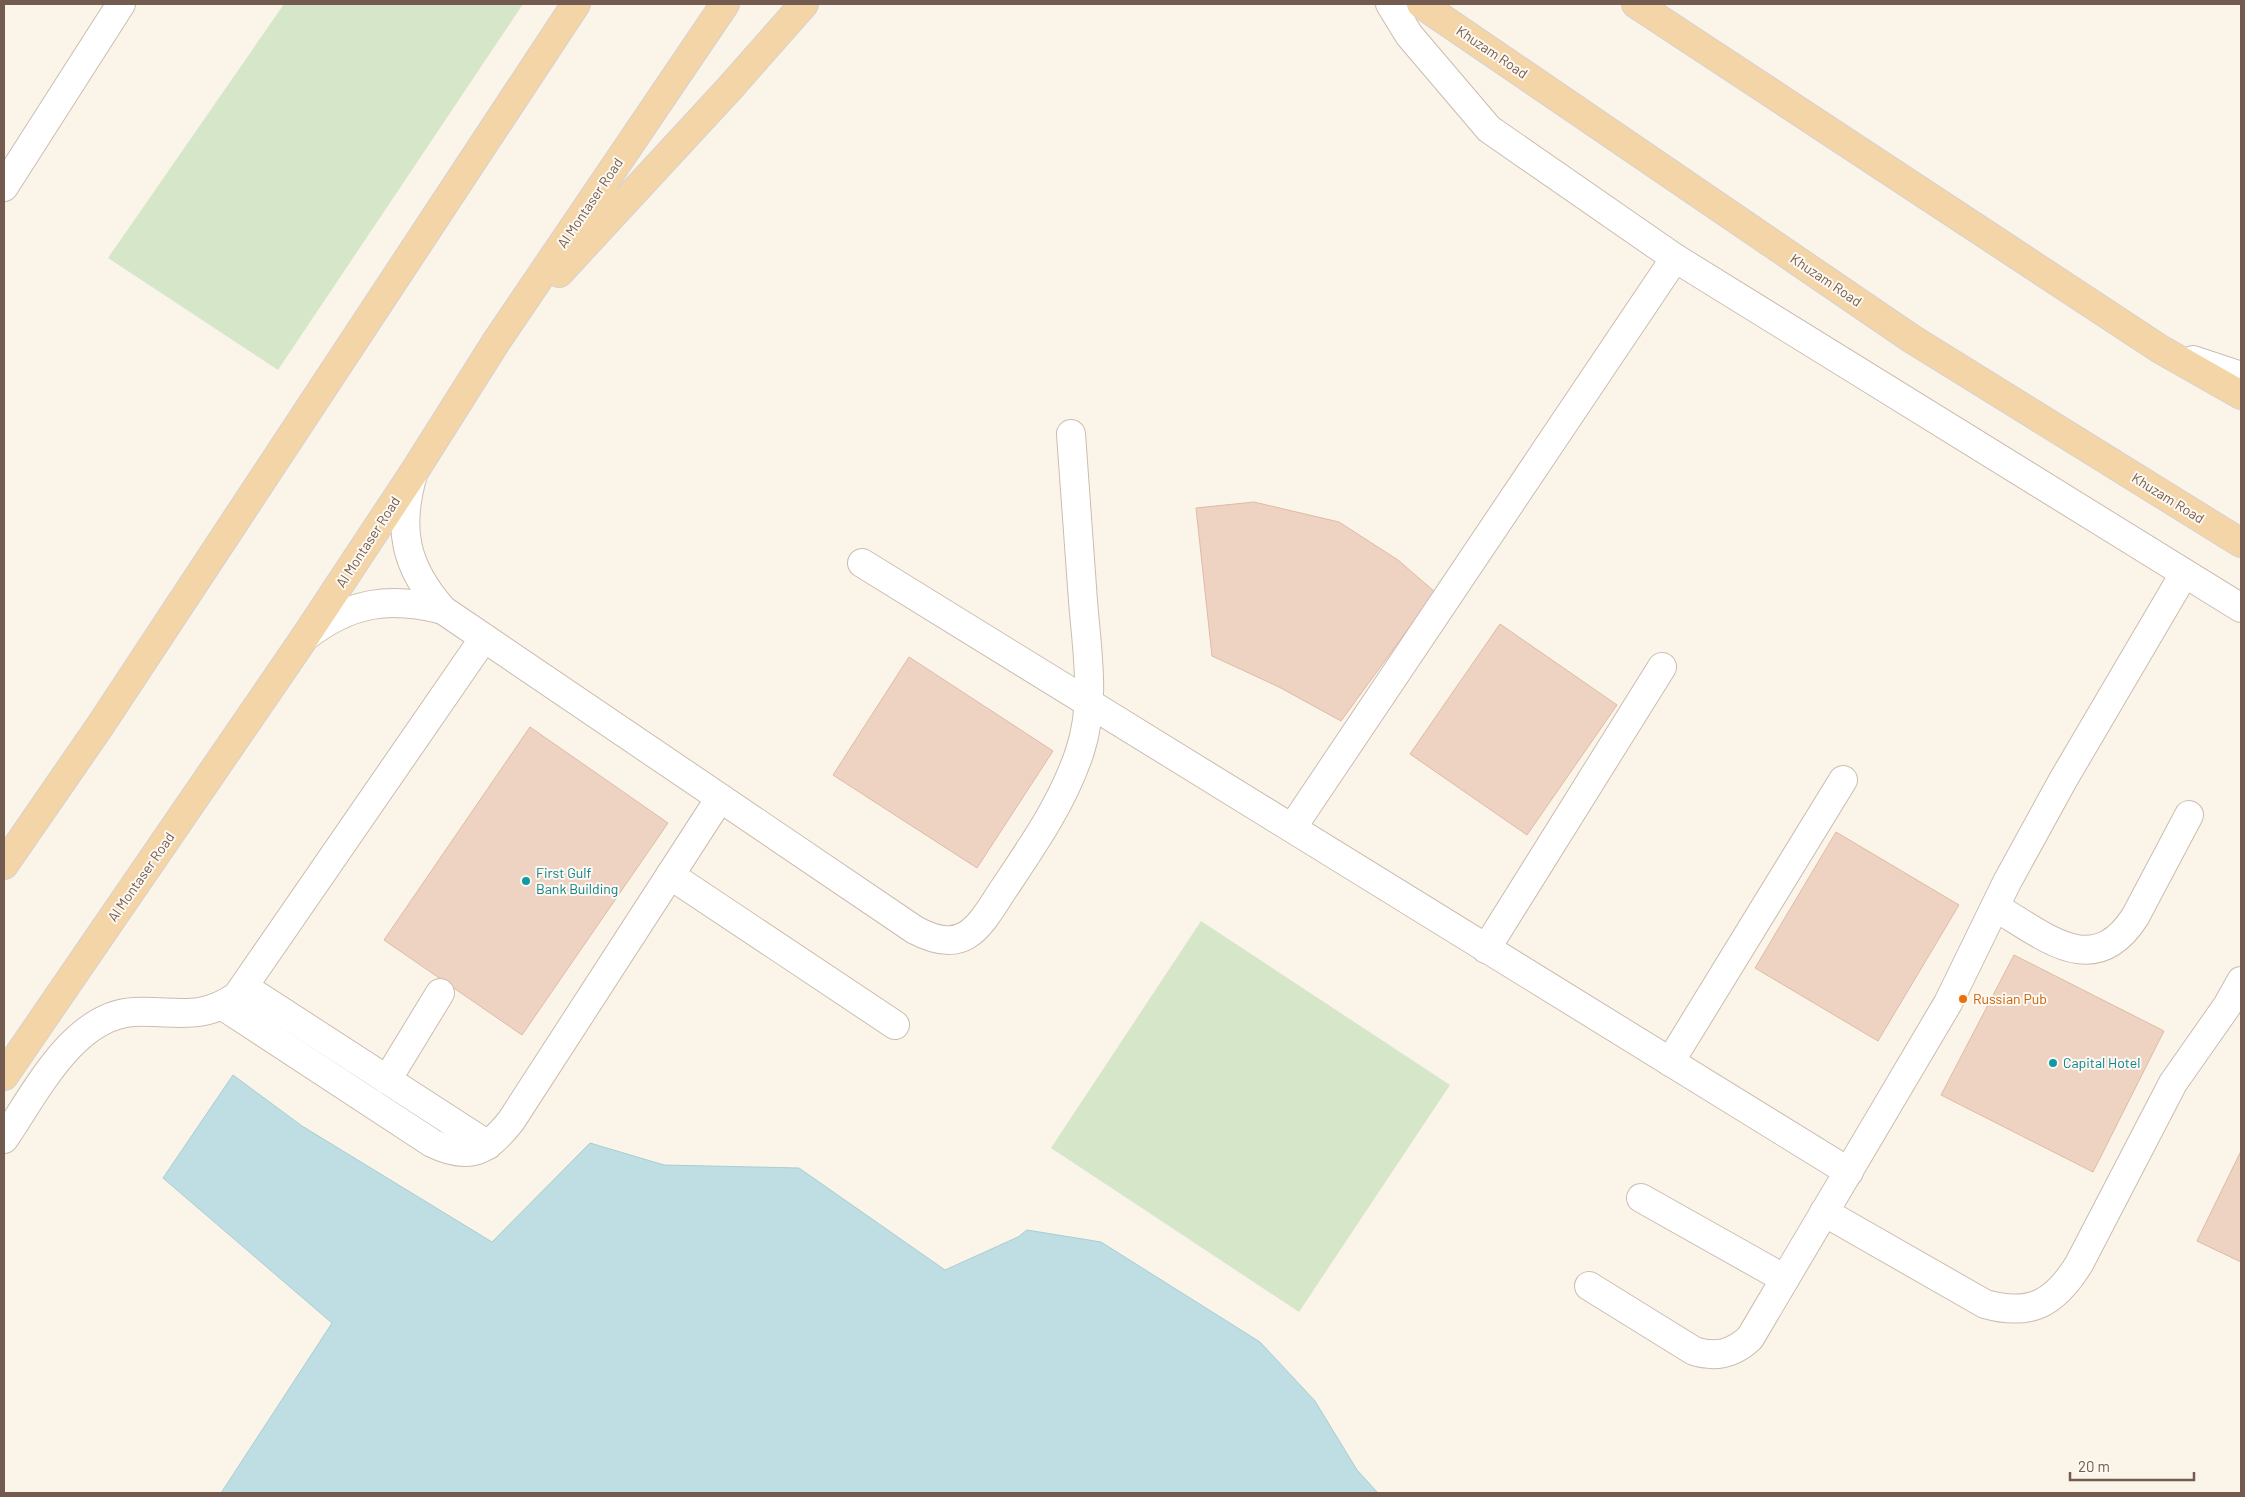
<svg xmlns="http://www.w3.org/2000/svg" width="2245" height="1497" font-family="Barlow,sans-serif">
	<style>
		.green { fill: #d6e7c9 }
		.water { fill: #bfdee3; stroke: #a6ced4 }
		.building { fill: #eed3c3; stroke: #dfbaa5 }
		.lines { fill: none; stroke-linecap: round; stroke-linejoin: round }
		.minor-casing { stroke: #ccbcb0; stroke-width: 30 }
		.major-casing { stroke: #d8d1ce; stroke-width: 30 }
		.minor { stroke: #fff; stroke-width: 28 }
		.major { stroke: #f3d5a8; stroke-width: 28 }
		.culture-dot { fill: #0f9aa8; stroke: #fdf8f0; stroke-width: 2 }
		.food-dot { fill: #e8710a; stroke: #fdf8f0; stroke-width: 2 }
		.labels { text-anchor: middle; stroke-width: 4; stroke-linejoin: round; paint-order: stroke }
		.street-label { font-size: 14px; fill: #735b4f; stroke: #fdf8f0 }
		.culture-label { font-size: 14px; fill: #0d838f; stroke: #fdf8f0; text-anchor: start }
		.food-label { font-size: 14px; fill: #c56008; stroke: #fdf8f0; text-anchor: start }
	</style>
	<rect width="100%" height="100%" fill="#fbf4e9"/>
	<g class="green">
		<path d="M 284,4 L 523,4 L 278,370 L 108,258 Z"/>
		<path d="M 1201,921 L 1450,1085 L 1299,1312 L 1051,1148 Z"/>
	</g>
	<path class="water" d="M 233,1075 L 302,1126 L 492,1242 L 590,1143 L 664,1165 L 799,1168 L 945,1270 L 1018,1237 L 1027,1230 L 1101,1242 L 1260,1342 L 1315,1401 L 1357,1470 L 1378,1493 L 221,1493 L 332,1323 L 163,1178 Z"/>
	<g class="building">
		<path d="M 1254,502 L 1339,522 L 1398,560 L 1435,592 L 1341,721 L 1279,687 L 1212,656 L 1196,508 Z"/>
		<path d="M 1500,624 L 1617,705 L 1527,835 L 1410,754 Z"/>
		<path d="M 909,657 L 1053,751 L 977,868 L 833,775 Z"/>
		<path d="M 530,727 L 668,823 L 522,1035 L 384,940 Z"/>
		<path d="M 1836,832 L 1959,905 L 1878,1041 L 1755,968 Z"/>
		<path d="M 2014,955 L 2164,1031 L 2093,1172 L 1941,1095 Z"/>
		<path d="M 2241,1151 L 2241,1262 L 2197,1241 Z"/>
	</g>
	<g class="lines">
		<g class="minor-casing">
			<g id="minor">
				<path d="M 1390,4 L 1409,35 L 1489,129 L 1675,258 L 2241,608"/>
				<path d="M 4,187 L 121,4"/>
				<path d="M 2193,360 L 2241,376"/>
				<path d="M 413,474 C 397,529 405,567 443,610 L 915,930 C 962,955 977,931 1001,893 C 1031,848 1063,803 1080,751 C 1096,702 1087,651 1083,601 C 1079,545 1075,490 1071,434"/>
				<path d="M 862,563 L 1849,1172"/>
				<path d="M 305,637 C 350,602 389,596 443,610"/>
				<path d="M 1292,828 L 1675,258"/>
				<path d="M 670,875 L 895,1025"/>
				<path d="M 1995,907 C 2044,935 2093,982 2135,917 L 2189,815"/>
				<path d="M 1486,949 L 1662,667"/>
				<path d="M 244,987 L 488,1145"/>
				<path d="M 223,1006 L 432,1143 C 469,1161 486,1152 511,1121 L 720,798"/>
				<path d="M 1670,1062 L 1843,780"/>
				<path d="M 387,1080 L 440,993"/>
				<path d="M 4,1139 C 35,1094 73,1015 134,1012 C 175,1010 200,1022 237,996 L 484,638"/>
				<path d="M 1641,1198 L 1785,1279"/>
				<path d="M 1824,1212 L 1985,1304 C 2031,1317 2055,1303 2079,1264 L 2173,1083 L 2227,1006 L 2241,981"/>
				<path d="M 1589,1286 L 1694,1351 C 1716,1358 1733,1354 1750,1338 L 1948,1003 L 2007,882 L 2063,780 L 2184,574"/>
			</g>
		</g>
		<g class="major-casing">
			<g id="major">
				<path d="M 1421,4 L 1912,339 L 2241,543"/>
				<path d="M 1636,4 L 2160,349 L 2241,395"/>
				<path d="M 559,273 L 729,89 L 804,4"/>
				<path d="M 4,865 L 100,726 L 576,4"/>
				<path d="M 4,1076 L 305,637 L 414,472 L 496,342 L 725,4"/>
			</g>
		</g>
		<use href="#minor" class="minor"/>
		<use href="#major" class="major"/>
	</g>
	<g class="culture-dot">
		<circle cx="526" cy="881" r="5"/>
		<circle cx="2053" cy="1063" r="5"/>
	</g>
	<circle class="food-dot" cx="1963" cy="999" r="5"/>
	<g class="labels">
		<g class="street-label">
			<text transform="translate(1492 52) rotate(34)" y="5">Khuzam Road</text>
			<text transform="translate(590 203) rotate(-56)" y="5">Al Montaser Road</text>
			<text transform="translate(1826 280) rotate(34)" y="5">Khuzam Road</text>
			<text transform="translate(2168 498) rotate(32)" y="5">Khuzam Road</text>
			<text transform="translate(368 542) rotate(-57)" y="5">Al Montaser Road</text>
			<text transform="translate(141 877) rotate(-55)" y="5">Al Montaser Road</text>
		</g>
		<g class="culture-label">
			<text x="536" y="878">First Gulf<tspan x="536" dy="16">Bank Building</tspan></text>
			<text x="2063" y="1068">Capital Hotel</text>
		</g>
		<g class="food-label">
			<text x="1973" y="1004">Russian Pub</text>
		</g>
	</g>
	<rect width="2245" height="1497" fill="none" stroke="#735b4f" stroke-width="10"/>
	<path d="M2070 1472v8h124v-8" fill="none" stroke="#735b4f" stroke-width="2.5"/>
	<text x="2078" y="1472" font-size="15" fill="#735b4f" stroke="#fdf8f0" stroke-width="4" paint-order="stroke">20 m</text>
</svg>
